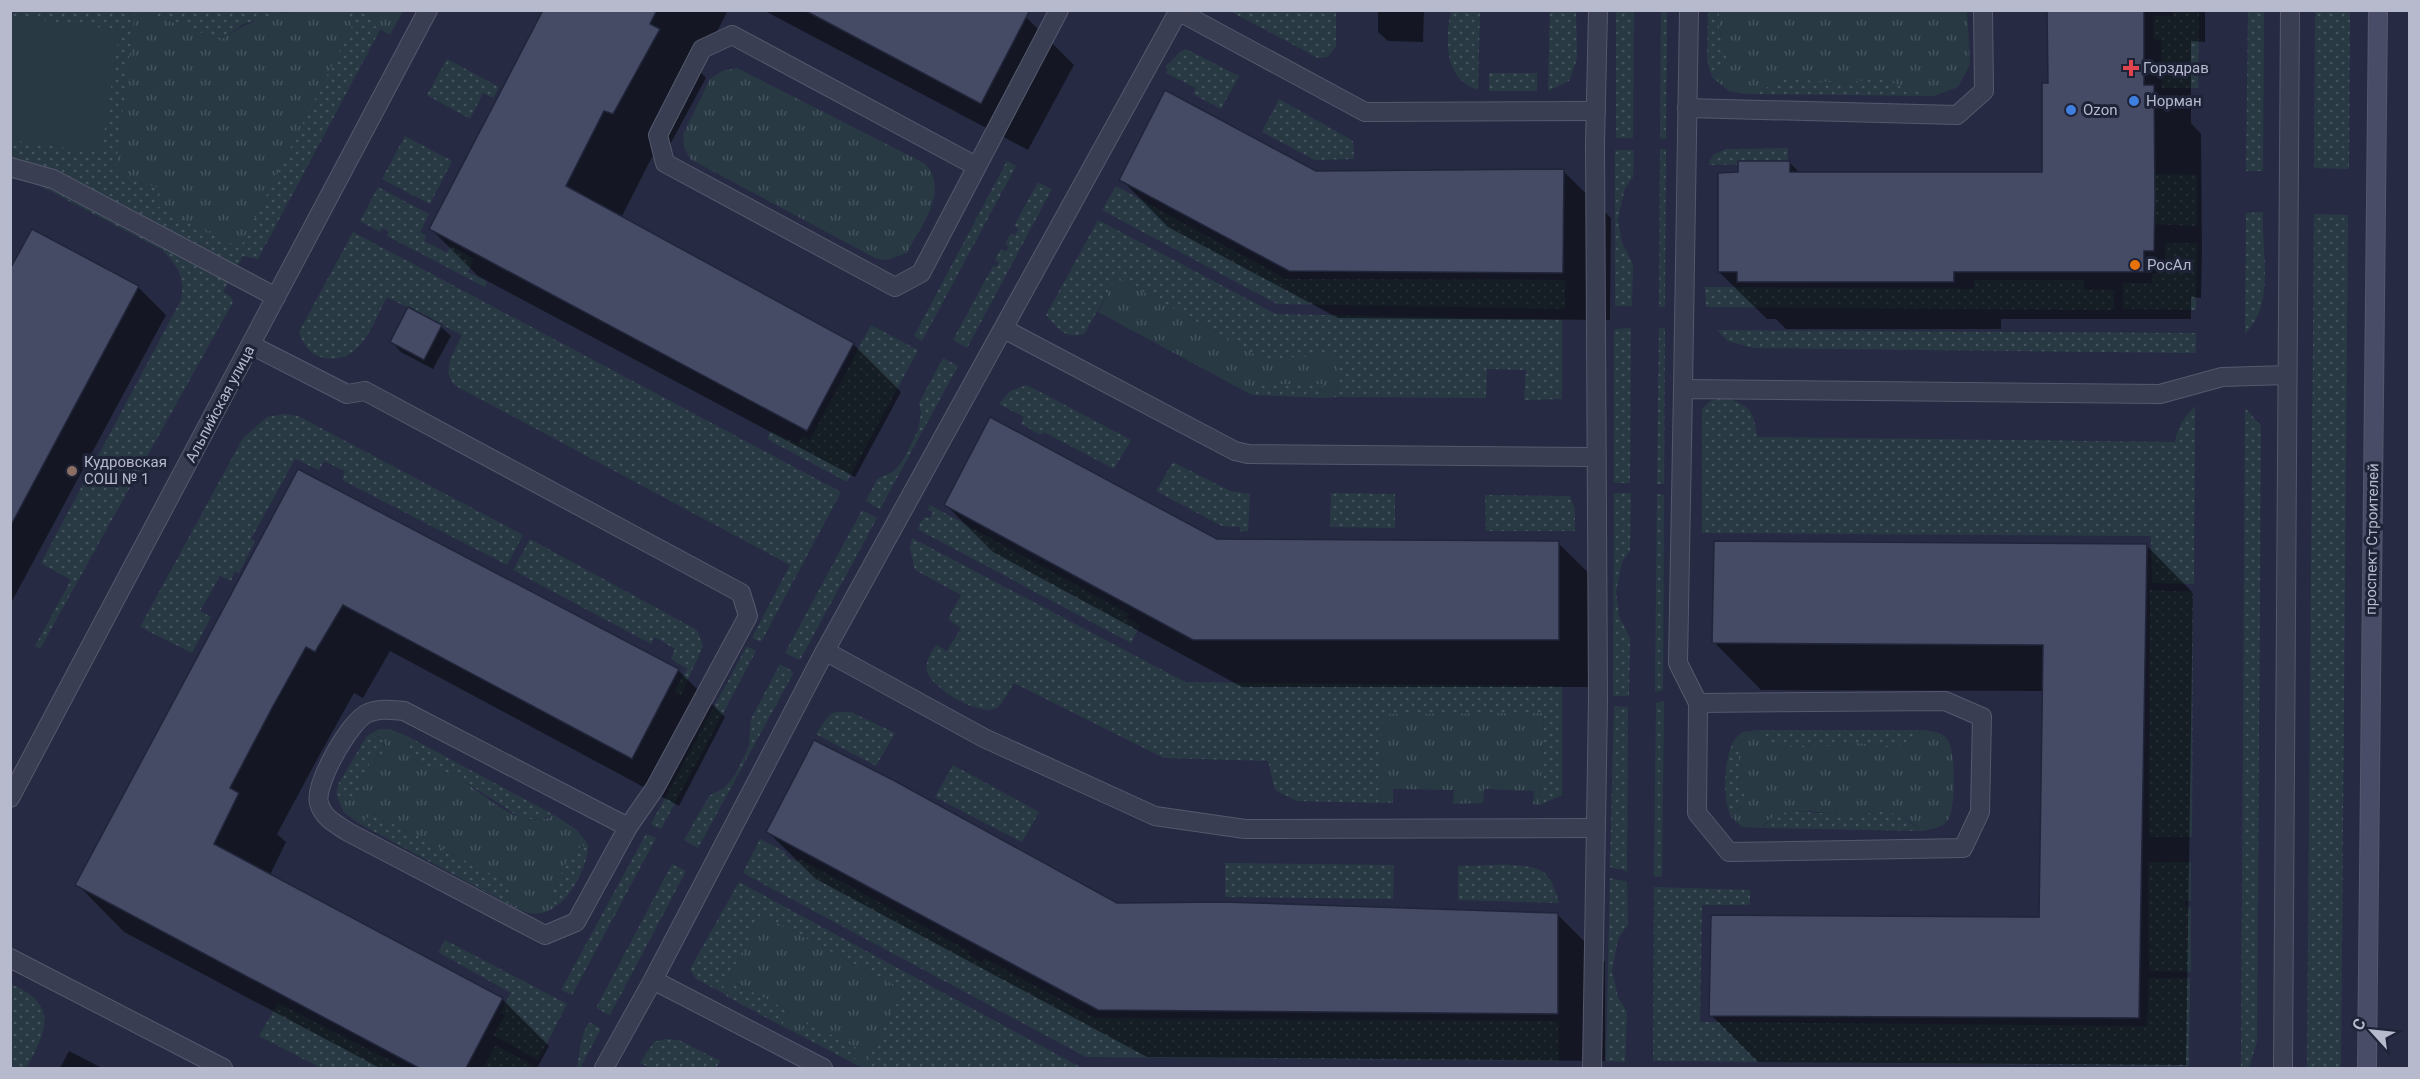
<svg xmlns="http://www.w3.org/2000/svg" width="2420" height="1079" font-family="Roboto,sans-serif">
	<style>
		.grass { fill: url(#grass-dots) }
		.park { fill: url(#park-tufts) }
		.pitch { fill: #283944 }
		.shadow { fill: #0007 }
		.building { fill: #454a65; stroke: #21253a; stroke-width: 1.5 }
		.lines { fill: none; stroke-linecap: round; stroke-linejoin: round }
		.lane-casing { stroke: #55596d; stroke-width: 20 }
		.street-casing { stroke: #55596d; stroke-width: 20 }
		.secondary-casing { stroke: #55596d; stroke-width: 20 }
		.lane { stroke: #3a3e52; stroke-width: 18 }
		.street { stroke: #3a3e52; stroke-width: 18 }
		.secondary { stroke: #484c66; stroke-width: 18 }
		.health-dot { fill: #e0444e; stroke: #1f2338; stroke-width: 2 }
		.shop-dot { fill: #3f7fe0; stroke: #1f2338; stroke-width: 2 }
		.food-dot { fill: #e8710a; stroke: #1f2338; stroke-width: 2 }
		.education-dot { fill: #8d6e63; stroke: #1f2338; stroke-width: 2 }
		.labels { text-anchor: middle; stroke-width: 6; stroke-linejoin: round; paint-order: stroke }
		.poi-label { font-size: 15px; fill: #b7bacc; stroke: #1f2338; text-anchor: start }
		.street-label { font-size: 15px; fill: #b7bacc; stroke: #1f2338 }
	</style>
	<defs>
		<pattern id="grass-dots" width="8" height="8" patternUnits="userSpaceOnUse" patternTransform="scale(1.5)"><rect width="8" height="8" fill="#283944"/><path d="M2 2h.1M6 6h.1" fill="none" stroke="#45545e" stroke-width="1.8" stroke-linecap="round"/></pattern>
		<pattern id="park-tufts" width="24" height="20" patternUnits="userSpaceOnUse" patternTransform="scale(1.5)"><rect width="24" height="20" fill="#283944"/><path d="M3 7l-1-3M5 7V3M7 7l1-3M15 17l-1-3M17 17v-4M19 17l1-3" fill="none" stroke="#45545e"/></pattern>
	</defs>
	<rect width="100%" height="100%" fill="#262b43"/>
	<g class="grass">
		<path d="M 55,10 L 135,11 L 116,173 L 162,189 L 156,205 L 352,26 L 345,11 L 376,11 L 381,28 L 258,259 L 243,256 L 223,292 L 231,297 L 233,302 L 40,649 L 35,646 L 71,580 L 41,563 L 181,300 C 185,277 178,266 162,250 L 33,182 L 11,179 L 11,11 Z"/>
		<path d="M 141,11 L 288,11 L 243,24 L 221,40 Z"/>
		<path d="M 1230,11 L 1336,11 L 1336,47 L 1327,57 L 1318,58 Z"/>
		<path d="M 1451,11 L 1480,11 L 1478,90 C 1444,80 1445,40 1451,11 Z"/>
		<path d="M 1550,11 L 1576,11 L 1577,59 L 1569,81 L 1548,91 Z"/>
		<path d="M 1616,11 L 1634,11 L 1633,138 L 1616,138 Z"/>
		<path d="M 1661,11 L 1667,11 L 1666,139 L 1660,138 Z"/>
		<path d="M 1708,11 L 1720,11 C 1719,15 1718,21 1719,25 C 1720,46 1739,60 1712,77 L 1707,60 Z"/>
		<path d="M 2174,11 L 2199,11 L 2198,88 L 2162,88 L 2161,40 L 2153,39 L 2154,16 L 2173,16 Z"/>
		<path d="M 2248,11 L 2264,11 L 2263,171 L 2246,171 Z"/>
		<path d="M 2315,11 L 2350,11 L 2349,169 L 2314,168 Z"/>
		<path d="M 1186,49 L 1239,76 L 1221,109 L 1193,94 L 1196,88 L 1166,73 L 1168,69 L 1165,67 L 1180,52 Z"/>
		<path d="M 447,59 L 499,87 L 493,98 L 483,93 L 470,119 L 427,95 Z"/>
		<rect x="1489" y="73" width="48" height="18"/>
		<path d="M 1797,79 L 1849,84 L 1869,79 L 1886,80 L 1934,96 L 1752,94 L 1783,80 Z"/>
		<path d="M 1279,99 L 1353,141 L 1354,159 L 1315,160 L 1262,132 Z"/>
		<path d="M 405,136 L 452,161 L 430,204 L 382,179 Z"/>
		<path d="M 1788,148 L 1788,164 L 1708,165 L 1713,155 L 1726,149 Z"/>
		<path d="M 1660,149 L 1666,149 L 1665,307 L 1659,307 Z"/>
		<path d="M 1615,150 L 1634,150 L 1633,177 L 1625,188 L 1618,219 L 1622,243 L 1633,264 L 1632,306 L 1615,306 Z"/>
		<path d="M 1007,161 L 1016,166 L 922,341 L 914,336 Z"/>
		<path d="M 2154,174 L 2197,175 L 2197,226 L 2153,224 Z"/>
		<path d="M 1038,182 L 1052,189 L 967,348 L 953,340 L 993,266 L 997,267 L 999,262 L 995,260 L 1001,249 L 1006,252 L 1009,246 L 1005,244 L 1011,233 L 1015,235 L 1019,229 L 1014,226 Z"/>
		<path d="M 1116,186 L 1286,279 L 1565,280 L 1565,309 L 1277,304 L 1102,210 Z"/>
		<path d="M 378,187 L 429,214 L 420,232 L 426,236 L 424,241 L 447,253 L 451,246 L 474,259 L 468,272 L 487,282 L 485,287 L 387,236 L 389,231 L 382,228 L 380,232 L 360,221 Z"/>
		<path d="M 2263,212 C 2261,252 2276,303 2245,334 L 2246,213 Z"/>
		<path d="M 2314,214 L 2348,215 L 2341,1068 L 2307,1068 Z"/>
		<path d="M 1098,220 L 1276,314 L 1562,320 L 1562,399 L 1524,400 L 1526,370 L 1487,369 L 1486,398 L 1338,397 L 1336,356 L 1263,359 L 1117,277 L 1084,334 C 1065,339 1058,329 1046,315 Z"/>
		<path d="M 353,232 L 841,492 L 761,642 L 752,638 L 790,565 L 456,386 C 439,370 455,352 462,335 L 387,297 C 373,323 361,365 324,358 C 311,355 303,345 299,332 Z"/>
		<path d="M 2165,243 L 2197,243 L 2196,310 L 2123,309 L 2123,283 L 2152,283 L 2152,274 L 2165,273 Z"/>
		<path d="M 1974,280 L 2084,280 L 2084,289 L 2114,290 L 2114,310 L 1706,307 L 1705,287 L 1974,289 Z"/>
		<path d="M 871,325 L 918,350 L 847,482 L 767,439 L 771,431 L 798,444 L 802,436 L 810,440 Z"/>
		<path d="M 1631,328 L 1630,483 L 1614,483 L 1614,329 Z"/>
		<path d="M 1659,328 L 1665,328 L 1664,484 L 1657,484 Z"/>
		<path d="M 1717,330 L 2196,333 L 2196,353 L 1753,348 L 1728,341 Z"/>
		<path d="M 943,358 L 958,366 L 880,509 L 866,501 L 877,479 L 893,472 L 904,459 L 918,430 L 921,413 L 919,403 Z"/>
		<path d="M 1259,384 L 1323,384 L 1324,398 L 1252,395 Z"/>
		<path d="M 1027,385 L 1131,440 L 1114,469 L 1044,432 L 1041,435 L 1021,424 L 1024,417 L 999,404 L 1010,391 Z"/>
		<path d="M 1724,397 C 1750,406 1754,410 1757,437 L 2175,442 C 2178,427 2184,417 2195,406 L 2194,584 L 2152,583 L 2151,536 L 1702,533 L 1702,409 L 1710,401 Z"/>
		<path d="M 2245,408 L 2261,426 L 2257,1041 L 2249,1068 L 2241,1068 Z"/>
		<path d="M 283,414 L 298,416 L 523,535 L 507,565 L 342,480 L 345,471 L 324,461 L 319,470 L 295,459 L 251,539 L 255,541 L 239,573 L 235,571 L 231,581 L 220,576 L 200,611 L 211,617 L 192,653 L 140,627 L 243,438 L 267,417 Z"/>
		<path d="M 1173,462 L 1230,491 L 1250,494 L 1248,531 L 1240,532 L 1240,527 L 1222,526 L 1156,491 Z"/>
		<path d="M 1331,493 L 1395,494 L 1395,528 L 1330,527 Z"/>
		<path d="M 1614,493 L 1631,493 L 1630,551 L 1622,562 L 1616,592 L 1619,616 L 1630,638 L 1629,696 L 1613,696 Z"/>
		<path d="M 1657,494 L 1664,495 L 1663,690 L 1655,692 Z"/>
		<path d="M 1485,495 L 1570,496 L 1575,510 L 1575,531 L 1486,531 Z"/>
		<path d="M 930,505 L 1129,614 L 1127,618 L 1140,625 L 1131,643 L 917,529 L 924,517 L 930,518 L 933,512 L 928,510 Z"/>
		<path d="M 862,510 L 877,518 L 800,660 L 785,653 Z"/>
		<path d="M 912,538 L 1185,682 L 1562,686 L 1562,795 L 1540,805 L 1544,713 L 1383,714 L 1380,803 L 1297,801 L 1275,790 L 1268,761 L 1164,758 L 1014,683 C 1009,690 1004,702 998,707 C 982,719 931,688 927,671 C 925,662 931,653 936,645 L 947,651 L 961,628 L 948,619 L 961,595 L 915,570 L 910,548 Z"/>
		<path d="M 530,539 L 697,630 L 703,646 L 681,695 L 674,692 L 687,669 L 671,659 L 675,649 L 655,637 L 651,644 L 513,570 Z"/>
		<path d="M 2150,590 L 2193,592 L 2192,837 L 2149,837 Z"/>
		<path d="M 747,646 L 756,651 L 695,766 L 690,770 L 692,771 L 661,829 L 651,824 Z"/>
		<path d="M 780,664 L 794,672 L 698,848 L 684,840 L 709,796 L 724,788 L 735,775 L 749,746 L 751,719 Z"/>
		<path d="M 1664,701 L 1662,877 L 1654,877 L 1656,703 Z"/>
		<path d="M 1614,706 L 1628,707 L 1627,871 L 1610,867 Z"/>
		<path d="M 836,712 L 851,712 L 895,733 L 876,766 L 816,734 L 829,715 Z"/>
		<path d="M 1759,730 L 1922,730 C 1915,735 1907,744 1898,746 C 1885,750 1870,743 1856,743 C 1831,742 1772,760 1759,730 Z"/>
		<path d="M 375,735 L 383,740 L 385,751 L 381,757 L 376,754 L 358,786 L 363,789 L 358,797 L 344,801 L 336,794 L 339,783 L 367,736 Z"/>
		<path d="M 407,736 L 554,815 L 538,820 L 521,818 L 469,784 L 423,766 L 411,756 Z"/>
		<path d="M 1734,740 L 1739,750 L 1739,770 L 1745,794 L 1744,802 L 1731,817 C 1722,797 1724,759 1734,740 Z"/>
		<path d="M 953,765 L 1039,812 L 1022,842 L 935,797 Z"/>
		<path d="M 1786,811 L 1857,815 L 1884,811 L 1897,814 L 1923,831 L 1762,828 L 1774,816 Z"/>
		<path d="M 376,815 L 505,881 L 509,887 L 510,905 L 362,825 L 366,818 Z"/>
		<path d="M 646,834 L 656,838 L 572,995 L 561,990 Z"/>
		<path d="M 760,839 L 786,852 L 785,855 L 797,862 L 800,859 L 971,952 L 969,955 L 982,962 L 984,958 L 1095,1018 L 1558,1021 L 1559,1061 L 1086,1057 L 743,873 Z"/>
		<path d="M 588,844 C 589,863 572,897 555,907 L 552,892 C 565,873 563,852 588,844 Z"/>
		<path d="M 2148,862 L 2191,862 L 2191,901 L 2185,901 L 2185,906 L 2191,907 L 2191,972 L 2149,971 Z"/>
		<path d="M 1225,863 L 1394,865 L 1393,899 L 1225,897 Z"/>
		<path d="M 672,864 L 686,871 L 610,1015 L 596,1008 Z"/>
		<path d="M 1458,866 C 1478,866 1525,861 1542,871 C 1552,878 1556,892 1559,903 L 1458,900 Z"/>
		<path d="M 1610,878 L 1627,882 L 1628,924 L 1618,939 L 1612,971 L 1618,997 L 1627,1012 L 1625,1062 L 1606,1061 Z"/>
		<path d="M 739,882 L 1082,1068 L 863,1068 L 904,990 L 761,915 L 721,992 L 696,979 L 690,969 Z"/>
		<path d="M 1654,887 L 1750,890 L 1750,905 L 1702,905 L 1700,1022 L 2147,1026 L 2149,978 L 2190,978 L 2189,1066 L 1653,1061 Z"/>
		<path d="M 445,940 L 567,1004 L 538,1060 L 493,1035 L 505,1015 L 500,1013 L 511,993 L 438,952 Z"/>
		<path d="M 735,983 L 789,1011 L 782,1026 L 728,997 Z"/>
		<path d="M 11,984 C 59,1005 47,1031 26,1068 L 11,1068 Z"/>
		<path d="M 278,1003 L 405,1068 L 321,1068 L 259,1036 Z"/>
		<path d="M 589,1022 L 601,1029 L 580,1068 L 577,1068 C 581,1048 579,1041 589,1022 Z"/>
		<path d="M 807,1022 L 859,1049 L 853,1063 L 800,1035 Z"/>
		<path d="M 665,1039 L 679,1040 L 720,1061 L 716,1068 L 651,1068 L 640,1063 L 654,1042 Z"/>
		<path d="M 496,1045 L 534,1066 L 532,1068 L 483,1068 Z"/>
	</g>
	<g class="park">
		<path d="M 135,11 L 141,11 L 221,40 C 266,9 292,10 345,11 L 352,26 L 240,248 L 155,205 L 162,189 L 115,173 Z"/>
		<path d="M 368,11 L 368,10 L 403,11 L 390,35 L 373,25 Z"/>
		<path d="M 1720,11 L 1967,11 L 1970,64 L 1958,87 L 1934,96 L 1885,80 L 1869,79 L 1849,84 L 1797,79 L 1783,80 L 1752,94 L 1744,94 L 1729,91 L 1712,77 C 1739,59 1720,46 1719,25 C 1718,21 1720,15 1720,11 Z"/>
		<path d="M 737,68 L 924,163 C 951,190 921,225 907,253 L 887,260 L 877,259 L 690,159 L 684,147 L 683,135 L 710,79 L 722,71 Z"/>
		<path d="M 1117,277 L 1263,359 L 1336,355 L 1338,397 L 1324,398 L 1322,384 L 1259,384 L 1252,395 L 1098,312 Z"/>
		<path d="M 1544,713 L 1540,805 L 1533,804 L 1534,791 L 1484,789 L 1483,803 L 1453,804 L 1454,790 L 1393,789 L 1393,803 L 1380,803 L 1383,714 Z"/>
		<path d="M 379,729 L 389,729 L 407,736 C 409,746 409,755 417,762 C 427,770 444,770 456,777 C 483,791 521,835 554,815 L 577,830 L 588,844 C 563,852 565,873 552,892 L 555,907 C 538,918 527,914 510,905 L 509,887 L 505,881 L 376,815 L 366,818 L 362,825 L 344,813 L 336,794 L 348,801 L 361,793 L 363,789 L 357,786 L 375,754 L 381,757 L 385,744 L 379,736 L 367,736 Z"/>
		<path d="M 1759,730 C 1772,759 1831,742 1856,743 C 1870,743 1885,750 1898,746 C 1907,744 1915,735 1922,730 C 1932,731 1940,731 1947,739 C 1956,748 1956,810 1948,820 C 1942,828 1932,829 1923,831 C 1912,822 1900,814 1886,812 C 1876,810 1864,815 1854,815 C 1827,815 1777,801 1762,828 L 1742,827 L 1731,817 L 1744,802 L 1745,794 L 1739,770 L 1739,750 L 1734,740 L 1742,732 Z"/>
		<path d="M 761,915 L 904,990 L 863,1068 L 853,1063 L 859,1049 L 807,1022 L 800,1035 L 782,1026 L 789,1011 L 736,983 L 728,997 L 721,992 Z"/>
	</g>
	<path class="pitch" d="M 11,16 L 120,30 L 101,153 L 11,140 Z"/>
	<g class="shadow">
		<path d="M 545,10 L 728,10 L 698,69 L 706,78 L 661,161 L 652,157 L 621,218 L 853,344 L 901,392 L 855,477 L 478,276 L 431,229 Z"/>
		<path d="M 763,10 L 1014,10 L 1026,17 L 1074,65 L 1028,150 Z"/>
		<path d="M 1378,10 L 1424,10 L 1423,42 L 1388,41 L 1378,32 Z"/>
		<path d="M 2049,10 L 2205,10 L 2205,42 L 2191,41 L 2191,123 L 2201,134 L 2202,250 L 2201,298 L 2191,297 L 2191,319 L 2001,319 L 2001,329 L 1786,329 L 1776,319 L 1767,319 L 1719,272 L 1740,174 L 1790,163 L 1801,174 L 2043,174 L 2049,85 Z"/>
		<path d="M 1563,171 L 1611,218 L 1610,320 L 1338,318 L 1168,227 L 1121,179 Z"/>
		<path d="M 32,231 L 139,288 L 166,315 L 10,605 L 10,272 Z"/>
		<path d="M 409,309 L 441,327 L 451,336 L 433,369 L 401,352 L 392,342 Z"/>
		<path d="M 298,471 L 678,670 L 725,717 L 679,806 L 390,651 L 363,698 L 354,693 L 319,756 L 277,834 L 286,842 L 270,875 L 502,999 L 549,1046 L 537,1068 L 380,1068 L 124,932 L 77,884 Z"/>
		<path d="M 946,505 L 1217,541 L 1558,543 L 1606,590 L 1606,687 L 1242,687 L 993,552 Z"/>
		<path d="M 2146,545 L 2193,593 L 2186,1065 L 1758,1062 L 1711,1015 L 2040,919 L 2044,691 L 1761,690 L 1714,642 Z"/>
		<path d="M 768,832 L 1117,904 L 1557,914 L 1605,962 L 1605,1061 L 1147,1057 L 816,879 Z"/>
		<path d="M 69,1051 L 102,1068 L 103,1068 L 60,1068 Z"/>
	</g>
	<g class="building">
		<path d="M 543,10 L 657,10 L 650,24 L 660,29 L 613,114 L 604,111 L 566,186 L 854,343 L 807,431 L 429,229 Z"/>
		<path d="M 804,10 L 1030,10 L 981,104 Z"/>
		<path d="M 2047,10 L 2144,10 L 2144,85 L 2154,85 L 2155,201 L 2154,251 L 2144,251 L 2144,272 L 1954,272 L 1954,282 L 1737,282 L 1737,272 L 1718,272 L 1718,173 L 1738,172 L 1738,161 L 1790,161 L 1790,172 L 2042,172 L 2042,83 L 2048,83 Z"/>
		<path d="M 1165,90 L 1316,171 L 1564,169 L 1563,273 L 1289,271 L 1119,180 Z"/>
		<path d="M 32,229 L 139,286 L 10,527 L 10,269 Z"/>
		<path d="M 408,307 L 442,325 L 424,360 L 390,342 Z"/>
		<path d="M 990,417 L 1217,539 L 1559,541 L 1559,640 L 1193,640 L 944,505 Z"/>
		<path d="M 298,469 L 679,669 L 632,759 L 343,605 L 315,652 L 306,647 L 272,708 L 230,788 L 239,793 L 214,844 L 503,998 L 466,1068 L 419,1068 L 75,885 Z"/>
		<path d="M 1714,541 L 2147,544 L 2139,1018 L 1709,1016 L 1711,915 L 2039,917 L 2043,645 L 1712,643 Z"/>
		<path d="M 814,740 L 895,781 L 1117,903 L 1224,902 L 1558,913 L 1558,1014 L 1098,1010 L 766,832 Z"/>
	</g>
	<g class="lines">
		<g class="lane-casing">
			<g id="lane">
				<path d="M 1178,11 L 1365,112 L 1596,111"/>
				<path d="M 1687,108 L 1957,115 L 1984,91 L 1983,10"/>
				<path d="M 976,166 L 732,35 L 702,49 L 658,135 L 665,163 L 895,287 L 921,273 L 1059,10"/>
				<path d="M 10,167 L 53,179 L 276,297"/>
				<path d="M 1004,329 L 1235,451 L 1248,454 L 1596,457"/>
				<path d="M 251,345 L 347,394 L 365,391 L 741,593 L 748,616 L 655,788 L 628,827 L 576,922 L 545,935 L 348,832 C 336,824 323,818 319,803 C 314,785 350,720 368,713 C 380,708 391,710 404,711 L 628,827"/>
				<path d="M 1683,389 L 1689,10"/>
				<path d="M 825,651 L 984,738 L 1155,816 L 1245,829 L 1594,828"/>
				<path d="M 1698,703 L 1945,701 L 1982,717 L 1980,812 L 1963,848 L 1729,852 L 1697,813 L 1698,703 L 1678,663 L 1683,389 L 2160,394 L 2222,377 L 2287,375"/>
				<path d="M 653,980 L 823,1068"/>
				<path d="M 604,1068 L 653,980 L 825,651 L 1179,10"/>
				<path d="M 1592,1068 L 1598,701 L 1595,144 L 1598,10"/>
			</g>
		</g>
		<g class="street-casing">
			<g id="street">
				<path d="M 10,798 L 428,10"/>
				<path d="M 10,958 L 223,1068"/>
				<path d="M 2283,1068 L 2290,10"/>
			</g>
		</g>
		<g class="secondary-casing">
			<path id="secondary" d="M 2367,1068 L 2378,10"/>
		</g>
		<use href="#lane" class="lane"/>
		<use href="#street" class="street"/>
		<use href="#secondary" class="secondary"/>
	</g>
	<path class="health-dot" d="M2128 59h6v6h6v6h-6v6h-6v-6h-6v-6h6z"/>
	<g class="shop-dot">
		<circle cx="2134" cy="101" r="6"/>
		<circle cx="2071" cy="110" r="6"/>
	</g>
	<circle class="food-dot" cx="2135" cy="265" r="6"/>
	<circle class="education-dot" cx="72" cy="471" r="6"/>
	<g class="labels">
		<g class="poi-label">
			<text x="2143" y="73">Горздрав</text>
			<text x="2146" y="106">Норман</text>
			<text x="2083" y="115">Ozon</text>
			<text x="2147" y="270">РосАл</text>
			<text x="84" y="467">Кудровская<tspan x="84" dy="17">СОШ № 1</tspan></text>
		</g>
		<g class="street-label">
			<text transform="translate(220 404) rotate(-62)" y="5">Альпийская улица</text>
			<text transform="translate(2372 539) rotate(-89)" y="5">проспект Строителей</text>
		</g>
	</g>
	<rect width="2420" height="1079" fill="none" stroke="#b7bacc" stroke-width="24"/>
	<g transform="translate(2372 1031) rotate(297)" stroke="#1f2338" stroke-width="4.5" paint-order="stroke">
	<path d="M0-4.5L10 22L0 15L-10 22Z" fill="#b7bacc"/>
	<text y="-9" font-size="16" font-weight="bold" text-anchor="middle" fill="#b7bacc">С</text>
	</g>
</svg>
